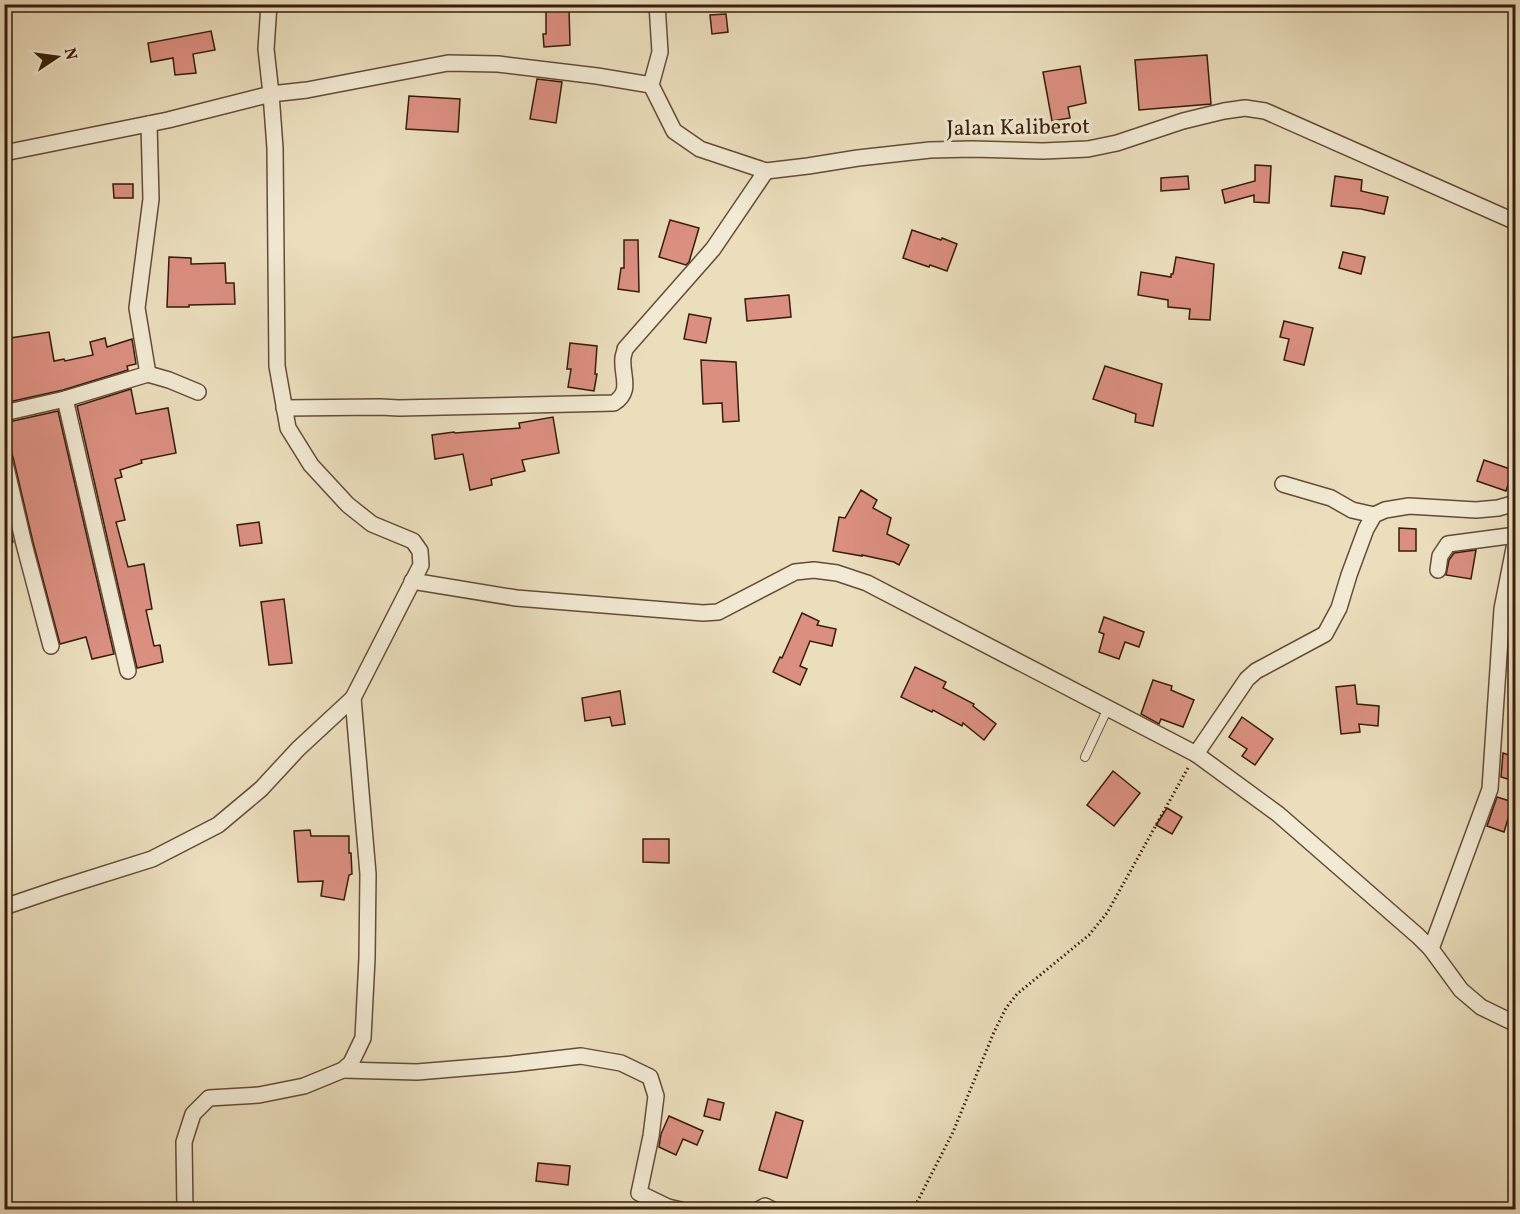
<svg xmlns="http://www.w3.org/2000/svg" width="1520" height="1214" font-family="Vollkorn,serif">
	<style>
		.building { fill: #db8f81; stroke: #371c09; stroke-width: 1.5 }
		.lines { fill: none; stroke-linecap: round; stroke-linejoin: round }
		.service-casing { stroke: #644c36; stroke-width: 10 }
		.minor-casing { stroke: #644c36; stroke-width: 18 }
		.path { stroke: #371c09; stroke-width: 3; stroke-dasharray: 1.5 3; stroke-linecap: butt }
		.service { stroke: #f2ead4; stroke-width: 8 }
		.minor { stroke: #f2ead4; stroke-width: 15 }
		.labels { text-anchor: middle; stroke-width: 6; stroke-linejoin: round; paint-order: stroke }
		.street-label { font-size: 22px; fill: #371c09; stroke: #f2ead4 }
	</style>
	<rect width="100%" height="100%" fill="#ebdebd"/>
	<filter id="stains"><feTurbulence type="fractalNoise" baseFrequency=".00333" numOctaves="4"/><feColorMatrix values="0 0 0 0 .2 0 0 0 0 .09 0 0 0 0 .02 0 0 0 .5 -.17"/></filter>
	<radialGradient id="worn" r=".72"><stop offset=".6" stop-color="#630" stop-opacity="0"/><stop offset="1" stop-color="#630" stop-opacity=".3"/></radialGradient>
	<g class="building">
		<path d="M 546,8 L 569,8 L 570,45 L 544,47 L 543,34 L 546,34 Z"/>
		<path d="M 726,14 L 728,32 L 712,34 L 710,15 Z"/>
		<path d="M 211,31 L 215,50 L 193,54 L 196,73 L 175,75 L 173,58 L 151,62 L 148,43 Z"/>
		<path d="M 1207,55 L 1211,104 L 1139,110 L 1135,60 Z"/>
		<path d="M 1080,66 L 1086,103 L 1068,107 L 1070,118 L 1052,121 L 1043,72 Z"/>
		<path d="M 537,79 L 562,82 L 556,123 L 530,119 Z"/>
		<path d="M 409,96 L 460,99 L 458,132 L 406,129 Z"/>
		<path d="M 1255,165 L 1271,166 L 1269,203 L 1254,202 L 1254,195 L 1225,203 L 1222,190 L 1255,181 Z"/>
		<path d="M 1188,176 L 1189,189 L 1161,191 L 1161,178 Z"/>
		<path d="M 1335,176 L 1362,180 L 1361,191 L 1388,197 L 1384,214 L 1361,209 L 1331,206 Z"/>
		<path d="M 113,184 L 133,184 L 133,198 L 114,198 Z"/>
		<path d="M 670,220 L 699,228 L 689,262 L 686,265 L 659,257 Z"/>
		<path d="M 912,230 L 941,240 L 942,238 L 957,244 L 947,271 L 930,265 L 929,267 L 903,258 Z"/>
		<path d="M 624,240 L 638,240 L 639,292 L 618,289 L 621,268 L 624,268 Z"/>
		<path d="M 1343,252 L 1365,257 L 1361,274 L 1339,268 Z"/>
		<path d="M 169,257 L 191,258 L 191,264 L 225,263 L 226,283 L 234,283 L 235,304 L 189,305 L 189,307 L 167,307 Z"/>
		<path d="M 1176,257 L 1214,264 L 1210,320 L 1189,319 L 1190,309 L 1168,307 L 1168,300 L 1138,295 L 1141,272 L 1171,277 L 1171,274 L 1173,274 Z"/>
		<path d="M 789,295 L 791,317 L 747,321 L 745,299 Z"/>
		<path d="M 689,314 L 711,318 L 706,343 L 684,339 Z"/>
		<path d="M 1284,321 L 1313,328 L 1304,365 L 1284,360 L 1289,339 L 1280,337 Z"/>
		<path d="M 49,332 L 54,361 L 64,359 L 65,361 L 93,355 L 90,342 L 105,338 L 107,347 L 132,339 L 136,364 L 127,366 L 128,370 L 63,390 L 4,403 L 4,339 Z"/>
		<path d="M 570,343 L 597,346 L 595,374 L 597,374 L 594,391 L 568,387 L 571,369 L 567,369 Z"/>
		<path d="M 701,360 L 736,362 L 739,421 L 723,422 L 722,403 L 703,404 Z"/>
		<path d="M 1105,366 L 1162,384 L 1153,426 L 1135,422 L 1136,414 L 1093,399 Z"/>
		<path d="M 131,389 L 136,414 L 168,408 L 176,453 L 141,460 L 142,463 L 120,470 L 122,477 L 115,479 L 125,520 L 116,522 L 128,567 L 144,564 L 152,609 L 146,610 L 154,646 L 160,645 L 163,662 L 137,668 L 77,406 Z"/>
		<path d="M 58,411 L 114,654 L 92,659 L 86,637 L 60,644 L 33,542 L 13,457 L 11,452 L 4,450 L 4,443 L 7,443 L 4,423 Z"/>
		<path d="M 553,417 L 559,453 L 522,460 L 525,471 L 491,479 L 492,485 L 470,490 L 463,454 L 435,459 L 432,435 L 454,432 L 455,433 L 520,428 L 519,423 Z"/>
		<path d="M 1484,460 L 1513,470 L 1506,491 L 1477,481 Z"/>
		<path d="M 861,490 L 877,500 L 873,508 L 891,518 L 887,534 L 909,545 L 899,565 L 894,562 L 862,555 L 862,556 L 833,551 L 839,517 L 845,518 Z"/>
		<path d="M 4,504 L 13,542 L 4,544 Z"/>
		<path d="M 259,522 L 262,543 L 240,546 L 237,525 Z"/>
		<path d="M 1399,528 L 1416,529 L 1416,551 L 1399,551 Z"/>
		<path d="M 1476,550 L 1471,579 L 1446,575 L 1449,560 L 1454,553 Z"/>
		<path d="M 284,599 L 292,663 L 269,665 L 261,602 Z"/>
		<path d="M 802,613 L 819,621 L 817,625 L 836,629 L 832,646 L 810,641 L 800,666 L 807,669 L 800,685 L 773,672 L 780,657 L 782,658 Z"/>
		<path d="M 1104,617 L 1144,632 L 1139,647 L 1125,642 L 1119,659 L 1099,652 L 1104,634 L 1099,632 Z"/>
		<path d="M 915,667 L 946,682 L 943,688 L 974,704 L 973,706 L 996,724 L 984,740 L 963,723 L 962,726 L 933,710 L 932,712 L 901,697 Z"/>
		<path d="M 1153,680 L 1172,686 L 1171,690 L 1194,700 L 1183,727 L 1161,719 L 1159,724 L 1141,714 Z"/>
		<path d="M 1355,685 L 1357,704 L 1379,706 L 1378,726 L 1359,724 L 1360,732 L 1341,734 L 1336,687 Z"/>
		<path d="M 620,691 L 625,724 L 612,726 L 610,717 L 585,721 L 582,698 Z"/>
		<path d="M 1242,717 L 1273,739 L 1255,765 L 1242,756 L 1247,749 L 1229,737 Z"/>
		<path d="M 1503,753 L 1515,757 L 1515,765 L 1511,780 L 1501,777 Z"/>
		<path d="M 1113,771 L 1140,793 L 1114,826 L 1087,805 Z"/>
		<path d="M 1497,797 L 1513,802 L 1504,832 L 1487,826 Z"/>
		<path d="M 1167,808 L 1182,817 L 1172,834 L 1156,825 Z"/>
		<path d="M 310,830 L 311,836 L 349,836 L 349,853 L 351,853 L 352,874 L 349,875 L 344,900 L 321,896 L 323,881 L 298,882 L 294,831 Z"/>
		<path d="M 643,839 L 669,839 L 669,863 L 643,862 Z"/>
		<path d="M 708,1099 L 724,1103 L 720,1120 L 704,1116 Z"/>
		<path d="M 776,1112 L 803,1121 L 787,1178 L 759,1170 Z"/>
		<path d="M 669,1116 L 703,1131 L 697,1145 L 683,1139 L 676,1155 L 659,1147 L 661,1134 Z"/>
		<path d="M 538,1163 L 570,1166 L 568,1185 L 536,1181 Z"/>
	</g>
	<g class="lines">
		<g class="service-casing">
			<path id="service" d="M 1085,757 L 1108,708"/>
		</g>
		<g class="minor-casing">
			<g id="minor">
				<path d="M 657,4 L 660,52 L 651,85 L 674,131 L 700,149 L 766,171 L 808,166 L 858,158 L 930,150 L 972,149 L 1043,151 L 1088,149 L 1117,143 L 1183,121 L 1224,111 L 1245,108 L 1265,111 L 1516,222"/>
				<path d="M 149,124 L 151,199 L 137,308 L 148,374 L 169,380 L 198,392"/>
				<path d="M 4,153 L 168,120 L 271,94 L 266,49 L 269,4"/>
				<path d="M 65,399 L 128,671"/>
				<path d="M 284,408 L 380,407 L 399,408 L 614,403 C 633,391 621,375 623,358 C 623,355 625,352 625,349 L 713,249 L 766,171"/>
				<path d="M 4,413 L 65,399 L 148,374"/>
				<path d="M 4,459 L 24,544 L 51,646"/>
				<path d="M 1283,484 L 1331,498 L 1352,510 L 1374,515"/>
				<path d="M 1438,570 L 1440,556 L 1448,544 L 1516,535"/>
				<path d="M 412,581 L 516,598 L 703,613 L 718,612 L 795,572 L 814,570 L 837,573 L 867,583 L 1196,754 L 1278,814 L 1418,936 L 1431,949 L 1461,990 L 1481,1007 L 1514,1023"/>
				<path d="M 1196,754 L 1247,679 L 1256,671 L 1325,634 L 1339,608 L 1349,575 L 1366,529 L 1374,515 L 1385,510 L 1409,506 L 1476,510 L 1498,508 L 1516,503"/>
				<path d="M 4,907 L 60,888 L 152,859 L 218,825 L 261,789 L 298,749 L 353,698 L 421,565 L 420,551 L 413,541 L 372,524 L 348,505 L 311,465 L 288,428 L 277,366 L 275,148 L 271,94 L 307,90 L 448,63 L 498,64 L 597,76 L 651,85"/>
				<path d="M 1431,949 L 1490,789 L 1502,609 L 1516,538"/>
				<path d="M 343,1070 L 417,1072 L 512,1064 L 581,1056 L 621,1063 L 650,1077 L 656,1096 L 651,1136 L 639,1193 L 668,1207 L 681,1210"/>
				<path d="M 185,1210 L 184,1142 L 193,1114 L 209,1098 L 259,1095 L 304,1086 L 343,1070 L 351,1063 L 363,1038 L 367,958 L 368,874 L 353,698"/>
				<path d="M 758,1210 L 765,1206 L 773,1210"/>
			</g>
		</g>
		<path class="path" d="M 913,1210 L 953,1132 L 994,1032 L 1006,1008 L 1017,994 L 1089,935 L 1107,913 L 1189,766"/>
		<use href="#service" class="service"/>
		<use href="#minor" class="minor"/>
	</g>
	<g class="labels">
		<g class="street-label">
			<text transform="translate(1018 126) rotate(-1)" y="8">Jalan Kaliberot</text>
		</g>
	</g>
	<rect width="1520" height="1214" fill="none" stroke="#ebdebd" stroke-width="24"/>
	<rect x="6" y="6" width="1508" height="1202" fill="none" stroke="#371c09" stroke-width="3"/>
	<rect x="12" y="12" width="1496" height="1190" fill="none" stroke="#371c09" stroke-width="1.5"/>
	<g transform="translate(57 57) rotate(77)" stroke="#f2ead4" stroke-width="4.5" paint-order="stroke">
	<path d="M0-4.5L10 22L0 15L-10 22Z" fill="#371c09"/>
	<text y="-9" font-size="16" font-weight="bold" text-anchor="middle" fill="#371c09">N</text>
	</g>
	<rect width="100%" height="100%" filter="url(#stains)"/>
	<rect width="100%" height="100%" fill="url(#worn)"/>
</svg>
